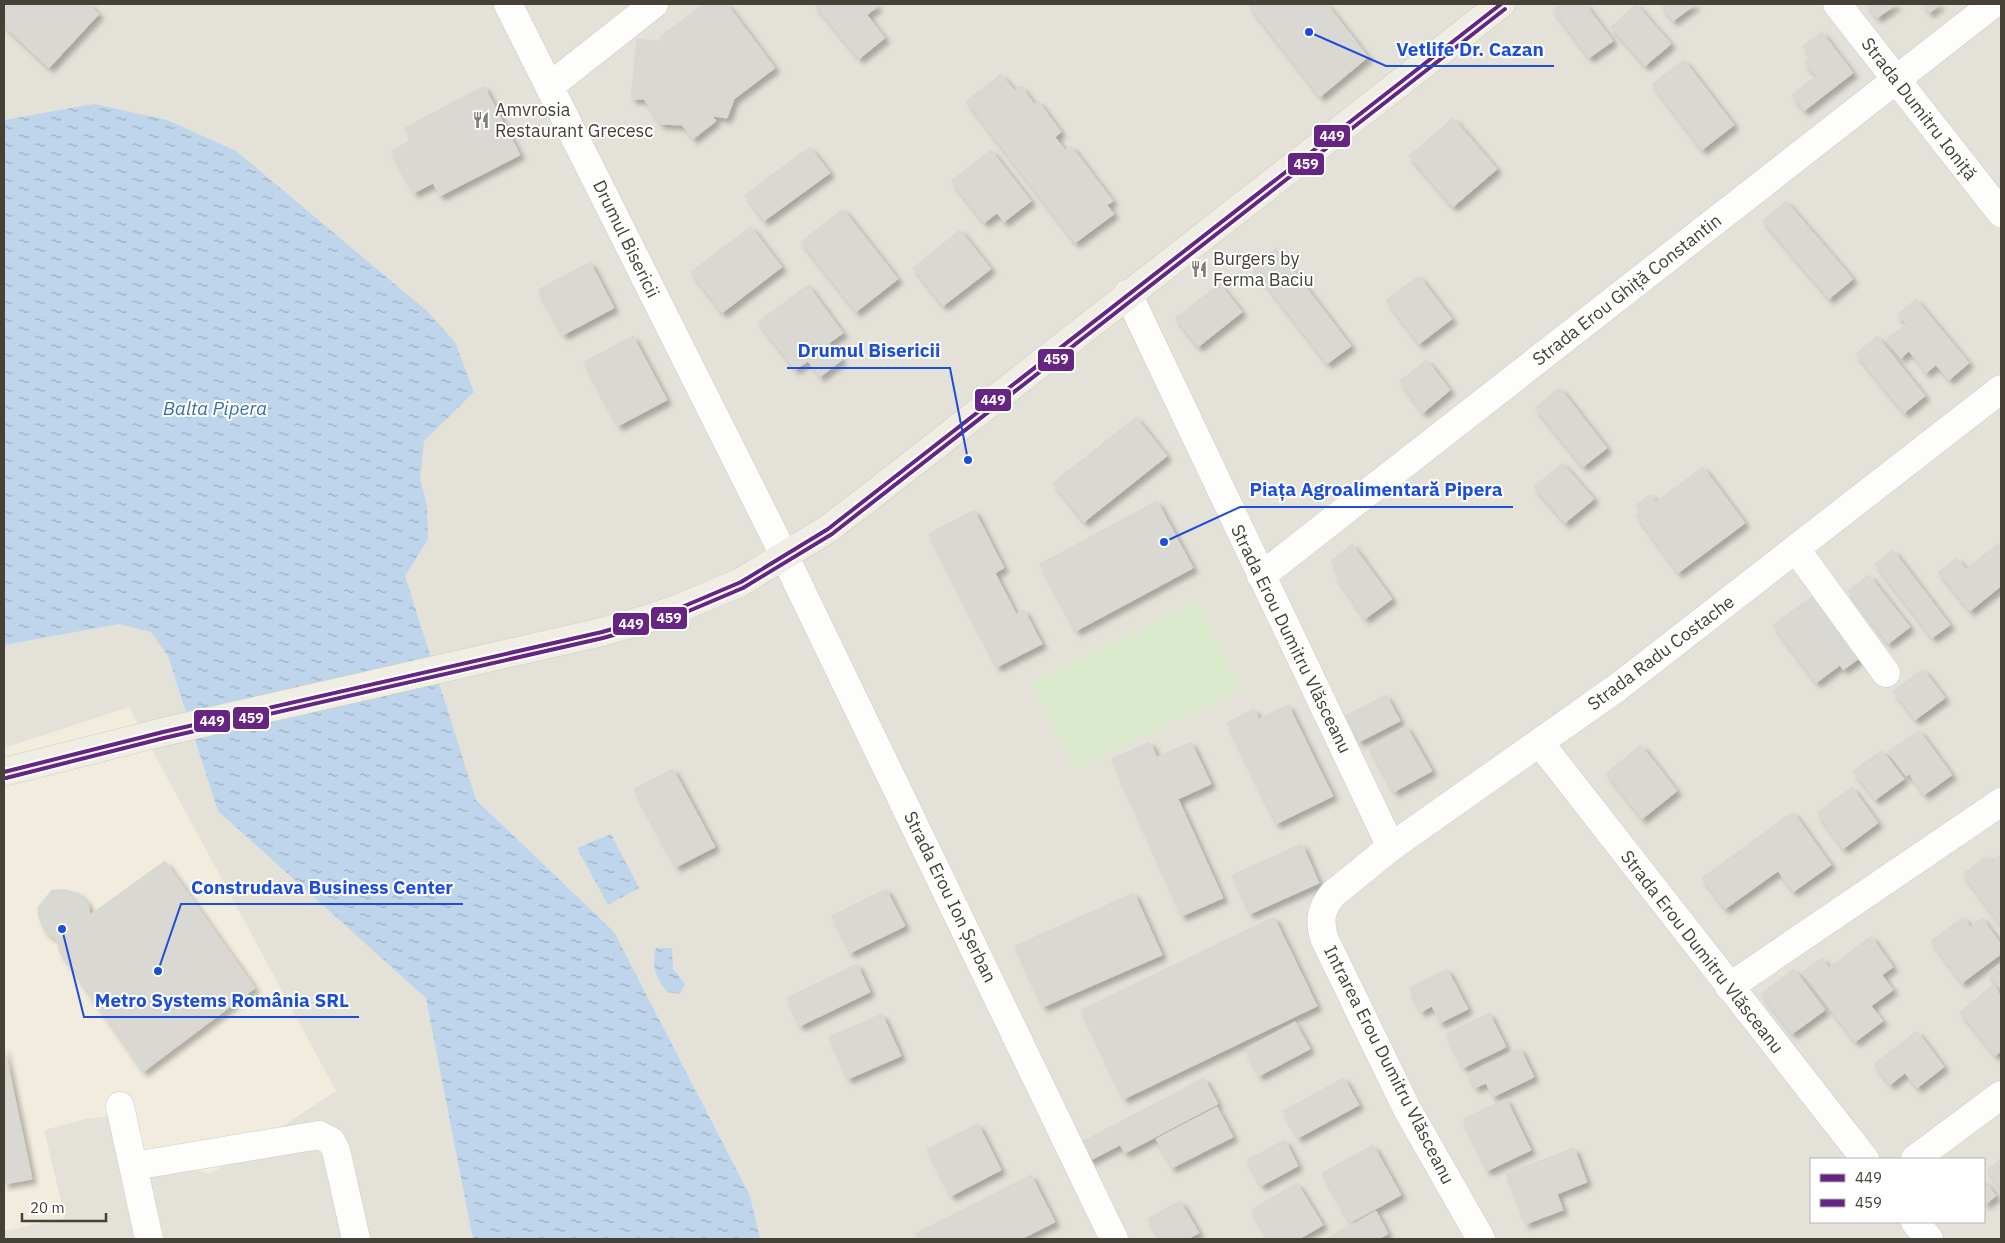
<svg xmlns="http://www.w3.org/2000/svg" width="2005" height="1243" font-family="'IBM Plex Sans',sans-serif">
	<style>
		.residential { fill: #e3e1d8; fill-rule: evenodd }
		.commercial { fill: #f2ecde }
		.pitch { fill: #dbe9cc }
		.water { fill: url(#water-ripples) }
		.building { fill: #d9d8d3; stroke: #d8d6d0; filter: url(#shadow) }
		.lines { fill: none; stroke-linecap: round; stroke-linejoin: round }
		.minor-casing { stroke: #ceccc8; stroke-width: 29 }
		.major-casing { stroke: #d1ccb9; stroke-width: 29 }
		.minor { stroke: #fdfdfc; stroke-width: 28 }
		.major { stroke: #f0eee4; stroke-width: 28 }
		.bus-1-casing { stroke: #fff; stroke-width: 8 }
		.bus-2-casing { stroke: #fff; stroke-width: 8 }
		.bus-1 { stroke: #662483; stroke-width: 4 }
		.bus-2 { stroke: #662483; stroke-width: 4 }
		.labels { text-anchor: middle; stroke-width: 4; stroke-linejoin: round; paint-order: stroke }
		.street-label { font-size: 18px; fill: #454137; stroke: #fff }
		.poi-label { font-size: 18px; fill: #454137; stroke: #fff; text-anchor: start }
		.water-label { font-size: 19px; font-style: italic; fill: #386fa9; stroke: #fff }
		.leader { fill: none; stroke: #1d4ed8; stroke-width: 2 }
		.callout-dot { fill: #1d4ed8; stroke: #fff; stroke-width: 2 }
		.callout-label { font-size: 19px; text-anchor: middle; font-weight: bold; fill: #1d4ed8; stroke: #fff; stroke-width: 4; stroke-linejoin: round; paint-order: stroke }
		.line-badge { stroke: #fff; stroke-width: 2 }
		.badge-label { font-size: 14px; text-anchor: middle; font-weight: bold; fill: #fff }
	</style>
	<defs>
		<pattern id="water-ripples" width="26" height="14" patternUnits="userSpaceOnUse" patternTransform="scale(1.25)"><rect width="26" height="14" fill="#bed5eb"/><path d="M2 4q2-2 4 0t4 0M15 11q2-2 4 0t4 0" fill="none" stroke="#9caebf"/></pattern>
		<filter id="shadow"><feDropShadow dx="4.5" dy="4.5" stdDeviation="2.5" flood-color="#0004"/></filter>
	</defs>
	<rect width="100%" height="100%" fill="#f0efea"/>
	<path class="residential" d="M 4,4 L 2001,4 L 2001,1239 L 4,1239 ZM 1811,1159 L 1984,1159 L 1984,1222 L 1811,1222 Z"/>
	<path class="commercial" d="M 129,707 L 336,1091 L 210,1174 L 141,1155 L 130,1113 L 86,1119 L 44,1130 L 65,1218 L 4,1231 L 4,748 Z"/>
	<path class="pitch" d="M 1199,601 L 1242,689 L 1075,770 L 1032,683 Z"/>
	<g class="water">
		<path d="M 94,104 L 167,120 L 236,151 L 427,311 L 455,342 L 474,392 L 424,441 L 420,479 L 427,505 L 428,539 L 405,576 L 476,800 L 614,932 L 750,1196 L 760,1239 L 473,1239 L 426,998 L 218,811 L 168,656 L 151,632 L 119,624 L 4,645 L 4,120 Z"/>
		<path d="M 611,834 L 639,888 L 608,905 L 577,848 Z"/>
		<path d="M 656,948 L 672,948 L 673,969 L 685,984 L 680,994 L 667,992 C 656,977 651,966 656,948 Z"/>
	</g>
	<g class="building">
		<path d="M 8,4 L 89,4 L 99,14 L 49,68 L 4,26 L 4,9 Z"/>
		<path d="M 704,4 L 727,4 L 775,68 L 734,99 L 727,118 L 713,116 L 706,107 L 682,125 L 660,124 L 644,99 L 631,99 L 637,39 L 660,42 L 661,36 Z"/>
		<path d="M 814,4 L 876,4 L 878,6 L 867,15 L 885,38 L 859,59 Z"/>
		<path d="M 1253,4 L 1327,4 L 1368,57 L 1320,97 L 1249,6 Z"/>
		<path d="M 1561,4 L 1585,4 L 1613,41 L 1589,58 L 1553,10 Z"/>
		<path d="M 1636,4 L 1671,44 L 1645,66 L 1611,27 Z"/>
		<path d="M 1660,4 L 1696,4 L 1673,21 Z"/>
		<path d="M 1866,4 L 1897,4 L 1877,18 Z"/>
		<path d="M 1922,4 L 1941,4 L 1929,13 Z"/>
		<path d="M 1822,32 L 1853,73 L 1804,111 L 1792,95 L 1816,76 L 1804,62 L 1811,57 L 1803,46 Z"/>
		<path d="M 1684,60 L 1734,125 L 1702,150 L 1652,84 Z"/>
		<path d="M 1001,74 L 1015,91 L 1021,86 L 1034,104 L 1038,101 L 1061,132 L 1055,137 L 1065,150 L 1071,146 L 1113,201 L 1107,205 L 1114,214 L 1075,243 L 966,101 Z"/>
		<path d="M 484,86 L 520,155 L 440,196 L 433,183 L 414,193 L 391,151 L 412,140 L 405,128 Z"/>
		<path d="M 706,107 L 716,121 L 693,139 L 682,125 Z"/>
		<path d="M 1453,118 L 1497,169 L 1453,207 L 1409,156 Z"/>
		<path d="M 810,147 L 830,173 L 764,221 L 745,195 Z"/>
		<path d="M 991,150 L 1031,201 L 1004,222 L 997,213 L 984,223 L 951,181 Z"/>
		<path d="M 1786,201 L 1853,279 L 1829,299 L 1763,221 Z"/>
		<path d="M 843,209 L 898,279 L 856,312 L 801,242 Z"/>
		<path d="M 751,227 L 782,267 L 722,313 L 691,272 Z"/>
		<path d="M 960,230 L 991,269 L 943,306 L 913,268 Z"/>
		<path d="M 1276,248 L 1351,346 L 1327,364 L 1252,267 Z"/>
		<path d="M 590,262 L 614,308 L 563,335 L 538,290 Z"/>
		<path d="M 1419,276 L 1452,319 L 1419,344 L 1386,300 Z"/>
		<path d="M 1220,284 L 1242,312 L 1198,347 L 1175,318 Z"/>
		<path d="M 808,285 L 843,333 L 829,343 L 842,360 L 820,377 L 808,361 L 795,370 L 758,322 Z"/>
		<path d="M 1916,299 L 1969,363 L 1949,380 L 1936,365 L 1926,373 L 1909,351 L 1901,358 L 1886,340 L 1906,324 L 1897,315 Z"/>
		<path d="M 633,336 L 667,400 L 618,426 L 584,362 Z"/>
		<path d="M 1877,336 L 1925,396 L 1904,413 L 1856,354 Z"/>
		<path d="M 1427,360 L 1450,390 L 1423,413 L 1400,381 Z"/>
		<path d="M 1560,388 L 1607,448 L 1583,467 L 1535,408 Z"/>
		<path d="M 1136,417 L 1167,456 L 1084,522 L 1053,483 Z"/>
		<path d="M 1562,463 L 1594,499 L 1565,523 L 1534,487 Z"/>
		<path d="M 1703,467 L 1745,523 L 1713,547 L 1671,491 Z"/>
		<path d="M 1671,491 L 1713,547 L 1678,573 L 1636,515 L 1641,512 L 1636,505 L 1651,494 L 1656,502 Z"/>
		<path d="M 1157,501 L 1193,568 L 1076,631 L 1040,564 Z"/>
		<path d="M 974,510 L 1004,568 L 995,573 L 1016,614 L 1024,610 L 1042,644 L 997,667 L 929,534 Z"/>
		<path d="M 1352,544 L 1392,599 L 1365,619 L 1335,575 L 1339,572 L 1331,561 Z"/>
		<path d="M 1998,544 L 2001,548 L 2001,586 L 1970,611 L 1938,572 L 1957,558 L 1966,569 Z"/>
		<path d="M 1893,550 L 1950,625 L 1932,638 L 1875,564 Z"/>
		<path d="M 1869,575 L 1910,627 L 1888,644 L 1848,591 Z"/>
		<path d="M 1818,592 L 1861,657 L 1843,670 L 1840,665 L 1816,683 L 1773,625 Z"/>
		<path d="M 1923,669 L 1945,698 L 1915,720 L 1893,691 Z"/>
		<path d="M 1386,695 L 1400,721 L 1359,742 L 1345,716 Z"/>
		<path d="M 1288,705 L 1333,796 L 1276,824 L 1227,723 L 1254,709 L 1259,719 Z"/>
		<path d="M 1406,726 L 1432,771 L 1394,792 L 1369,748 Z"/>
		<path d="M 1919,730 L 1952,775 L 1924,795 L 1909,774 L 1906,776 L 1888,752 Z"/>
		<path d="M 1150,742 L 1157,757 L 1191,742 L 1211,784 L 1178,799 L 1223,898 L 1182,916 L 1112,759 Z"/>
		<path d="M 1641,745 L 1677,791 L 1642,819 L 1606,773 Z"/>
		<path d="M 1882,750 L 1904,779 L 1875,800 L 1853,771 Z"/>
		<path d="M 673,769 L 715,847 L 676,867 L 634,789 Z"/>
		<path d="M 1852,787 L 1878,823 L 1843,849 L 1817,813 Z"/>
		<path d="M 1793,812 L 1831,865 L 1793,892 L 1778,871 L 1725,909 L 1702,878 Z"/>
		<path d="M 1302,844 L 1319,883 L 1250,914 L 1232,875 Z"/>
		<path d="M 2001,855 L 2001,924 L 2000,924 L 1963,874 L 1987,856 L 1992,862 Z"/>
		<path d="M 165,861 L 255,988 L 143,1072 L 60,953 L 57,940 L 45,931 L 39,918 L 38,907 L 52,890 L 65,890 L 78,893 L 88,904 L 90,915 Z"/>
		<path d="M 886,889 L 905,926 L 850,953 L 832,916 Z"/>
		<path d="M 1134,893 L 1162,955 L 1043,1007 L 1015,946 Z"/>
		<path d="M 1274,917 L 1317,1006 L 1124,1099 L 1081,1010 Z"/>
		<path d="M 1963,917 L 1970,927 L 1982,918 L 2001,944 L 2001,954 L 1962,983 L 1931,941 Z"/>
		<path d="M 1871,936 L 1893,967 L 1882,975 L 1893,990 L 1871,1006 L 1883,1021 L 1855,1042 L 1802,972 L 1822,958 L 1829,968 Z"/>
		<path d="M 2001,963 L 2001,989 L 1988,973 Z"/>
		<path d="M 857,964 L 870,992 L 800,1026 L 787,998 Z"/>
		<path d="M 1447,969 L 1468,1009 L 1440,1023 L 1432,1006 L 1421,1012 L 1409,988 Z"/>
		<path d="M 1794,969 L 1825,1010 L 1792,1034 L 1761,994 Z"/>
		<path d="M 1993,985 L 2001,996 L 2001,1051 L 1995,1056 L 1960,1012 Z"/>
		<path d="M 1489,1013 L 1506,1047 L 1463,1068 L 1446,1034 Z"/>
		<path d="M 882,1014 L 901,1056 L 848,1079 L 829,1037 Z"/>
		<path d="M 1295,1022 L 1310,1049 L 1259,1076 L 1245,1049 Z"/>
		<path d="M 1917,1031 L 1944,1067 L 1917,1088 L 1905,1073 L 1890,1085 L 1874,1064 Z"/>
		<path d="M 4,1047 L 32,1179 L 4,1184 Z"/>
		<path d="M 1520,1048 L 1534,1077 L 1493,1097 L 1486,1083 L 1475,1088 L 1467,1074 Z"/>
		<path d="M 1204,1078 L 1218,1104 L 1125,1153 L 1120,1145 L 1089,1161 L 1080,1143 Z"/>
		<path d="M 1344,1078 L 1359,1105 L 1298,1138 L 1283,1111 Z"/>
		<path d="M 1506,1099 L 1531,1150 L 1487,1171 L 1463,1119 Z"/>
		<path d="M 1217,1107 L 1233,1137 L 1172,1168 L 1156,1139 Z"/>
		<path d="M 978,1124 L 1001,1170 L 951,1196 L 927,1149 Z"/>
		<path d="M 1285,1140 L 1298,1166 L 1261,1186 L 1247,1160 Z"/>
		<path d="M 1373,1145 L 1401,1195 L 1350,1223 L 1322,1173 Z"/>
		<path d="M 1574,1148 L 1587,1182 L 1557,1194 L 1563,1210 L 1526,1224 L 1506,1174 Z"/>
		<path d="M 2001,1159 L 2001,1189 L 1987,1170 Z"/>
		<path d="M 1031,1175 L 1055,1222 L 1021,1239 L 918,1239 L 915,1234 Z"/>
		<path d="M 1984,1180 L 1996,1196 L 1984,1205 Z"/>
		<path d="M 1297,1183 L 1323,1225 L 1299,1239 L 1269,1239 L 1251,1210 Z"/>
		<path d="M 1180,1201 L 1199,1233 L 1187,1239 L 1160,1239 L 1148,1219 Z"/>
		<path d="M 1376,1211 L 1388,1234 L 1378,1239 L 1326,1239 Z"/>
	</g>
	<g class="lines">
		<g class="minor-casing">
			<g id="minor">
				<path d="M 508,4 L 784,555 L 1114,1239"/>
				<path d="M 1837,4 L 2001,213"/>
				<path d="M 550,86 L 654,4"/>
				<path d="M 1128,294 L 1391,847"/>
				<path d="M 1796,549 L 1886,673"/>
				<path d="M 1261,576 L 1993,4"/>
				<path d="M 1540,743 L 1865,1159"/>
				<path d="M 1729,987 L 2001,802"/>
				<path d="M 120,1106 L 149,1239"/>
				<path d="M 1915,1159 L 2001,1095"/>
				<path d="M 134,1166 L 319,1135 L 331,1141 L 336,1150 L 356,1239"/>
				<path d="M 1915,1222 L 1929,1239"/>
				<path d="M 1481,1239 L 1407,1109 L 1324,938 C 1319,919 1321,909 1333,894 L 1391,847 L 1618,687 L 2001,389"/>
			</g>
		</g>
		<g class="major-casing">
			<path id="major" d="M 4,772 L 163,732 L 602,632 L 644,620 L 682,607 L 741,582 L 828,529 L 875,493 L 1501,4"/>
		</g>
		<use href="#minor" class="minor"/>
		<use href="#major" class="major"/>
		<g class="bus-1-casing">
			<path id="bus-1" d="M 4,772 L 163,732 L 602,632 L 644,620 L 682,607 L 741,582 L 828,529 L 1501,4"/>
		</g>
		<g class="bus-2-casing">
			<path id="bus-2" d="M 6,778 L 164,738 L 603,638 L 646,626 L 684,613 L 743,588 L 832,534 L 1505,9"/>
		</g>
		<use href="#bus-1" class="bus-1"/>
		<use href="#bus-2" class="bus-2"/>
	</g>
	<defs>
		<g id="restaurant-bare" transform="scale(1.35)"><path d="M-5-6h1v4h1v-4h1v4h1v-4h1v5L-1.5 .5V6h-2V.5L-5-1ZM5-6V6H3V1.5H1.5Q1.5-4 5-6Z" fill="#817e76" stroke="#fff" stroke-width="2.5" paint-order="stroke"/></g>
	</defs>
	<g fill-rule="evenodd">
		<use href="#restaurant-bare" x="481" y="120"/>
		<use href="#restaurant-bare" x="1199" y="269"/>
	</g>
	<g class="labels">
		<g class="street-label">
			<text transform="translate(1919 109) rotate(52)" y="6">Strada Dumitru Ioniță</text>
			<text transform="translate(626 239) rotate(64)" y="6">Drumul Bisericii</text>
			<text transform="translate(1627 290) rotate(-38)" y="6">Strada Erou Ghiță Constantin</text>
			<text transform="translate(1291 639) rotate(64)" y="6">Strada Erou Dumitru Vlăsceanu</text>
			<text transform="translate(1661 653) rotate(-37)" y="6">Strada Radu Costache</text>
			<text transform="translate(950 897) rotate(64)" y="6">Strada Erou Ion Șerban</text>
			<text transform="translate(1702 952) rotate(52)" y="6">Strada Erou Dumitru Vlăsceanu</text>
			<text transform="translate(1389 1065) rotate(63)" y="6">Intrarea Erou Dumitru Vlăsceanu</text>
		</g>
		<g class="poi-label">
			<text x="495" y="116">Amvrosia<tspan x="495" dy="21">Restaurant Grecesc</tspan></text>
			<text x="1213" y="265">Burgers by<tspan x="1213" dy="21">Ferma Baciu</tspan></text>
		</g>
		<g class="water-label">
			<text x="215" y="415">Balta Pipera</text>
		</g>
	</g>
	<path class="leader" d="M1309 32L1386 66H1554M968 460L950 368H787M1164 542L1240 507H1513M158 971L181 904H463M62 929L84 1017H359"/>
	<g class="callout-dot">
		<circle cx="1309" cy="32" r="5"/>
		<circle cx="968" cy="460" r="5"/>
		<circle cx="1164" cy="542" r="5"/>
		<circle cx="158" cy="971" r="5"/>
		<circle cx="62" cy="929" r="5"/>
	</g>
	<g class="callout-label">
		<text x="1470" y="56">Vetlife Dr. Cazan</text>
		<text x="869" y="357">Drumul Bisericii</text>
		<text x="1376" y="496">Piața Agroalimentară Pipera</text>
		<text x="322" y="894">Construdava Business Center</text>
		<text x="222" y="1007">Metro Systems România SRL</text>
	</g>
	<g class="line-badge">
		<rect x="1313" y="124" width="38" height="24" rx="5" fill="#662483"/>
		<rect x="1287" y="152" width="38" height="24" rx="5" fill="#662483"/>
		<rect x="1037" y="348" width="38" height="24" rx="5" fill="#662483"/>
		<rect x="974" y="388" width="38" height="24" rx="5" fill="#662483"/>
		<rect x="650" y="606" width="38" height="24" rx="5" fill="#662483"/>
		<rect x="612" y="612" width="38" height="24" rx="5" fill="#662483"/>
		<rect x="232" y="706" width="38" height="24" rx="5" fill="#662483"/>
		<rect x="193" y="709" width="38" height="24" rx="5" fill="#662483"/>
	</g>
	<g class="badge-label">
		<text x="1332" y="141">449</text>
		<text x="1306" y="169">459</text>
		<text x="1056" y="364">459</text>
		<text x="993" y="405">449</text>
		<text x="669" y="623">459</text>
		<text x="631" y="629">449</text>
		<text x="251" y="723">459</text>
		<text x="212" y="726">449</text>
	</g>
	<rect width="2005" height="1243" fill="none" stroke="#454137" stroke-width="10"/>
	<rect x="1810" y="1158" width="175" height="65" fill="#ffffff" stroke="#b5b3af"/>
	<rect x="1820" y="1174" width="25" height="8" fill="#662483" stroke="#b5b3af"/>
	<text x="1855" y="1183" font-size="15" fill="#454137">449</text>
	<rect x="1820" y="1199" width="25" height="8" fill="#662483" stroke="#b5b3af"/>
	<text x="1855" y="1208" font-size="15" fill="#454137">459</text>
	<path d="M22 1213v8h84v-8" fill="none" stroke="#454137" stroke-width="2.5"/>
	<text x="30" y="1213" font-size="15" fill="#454137" stroke="#ffffff" stroke-width="4" paint-order="stroke">20 m</text>
</svg>
